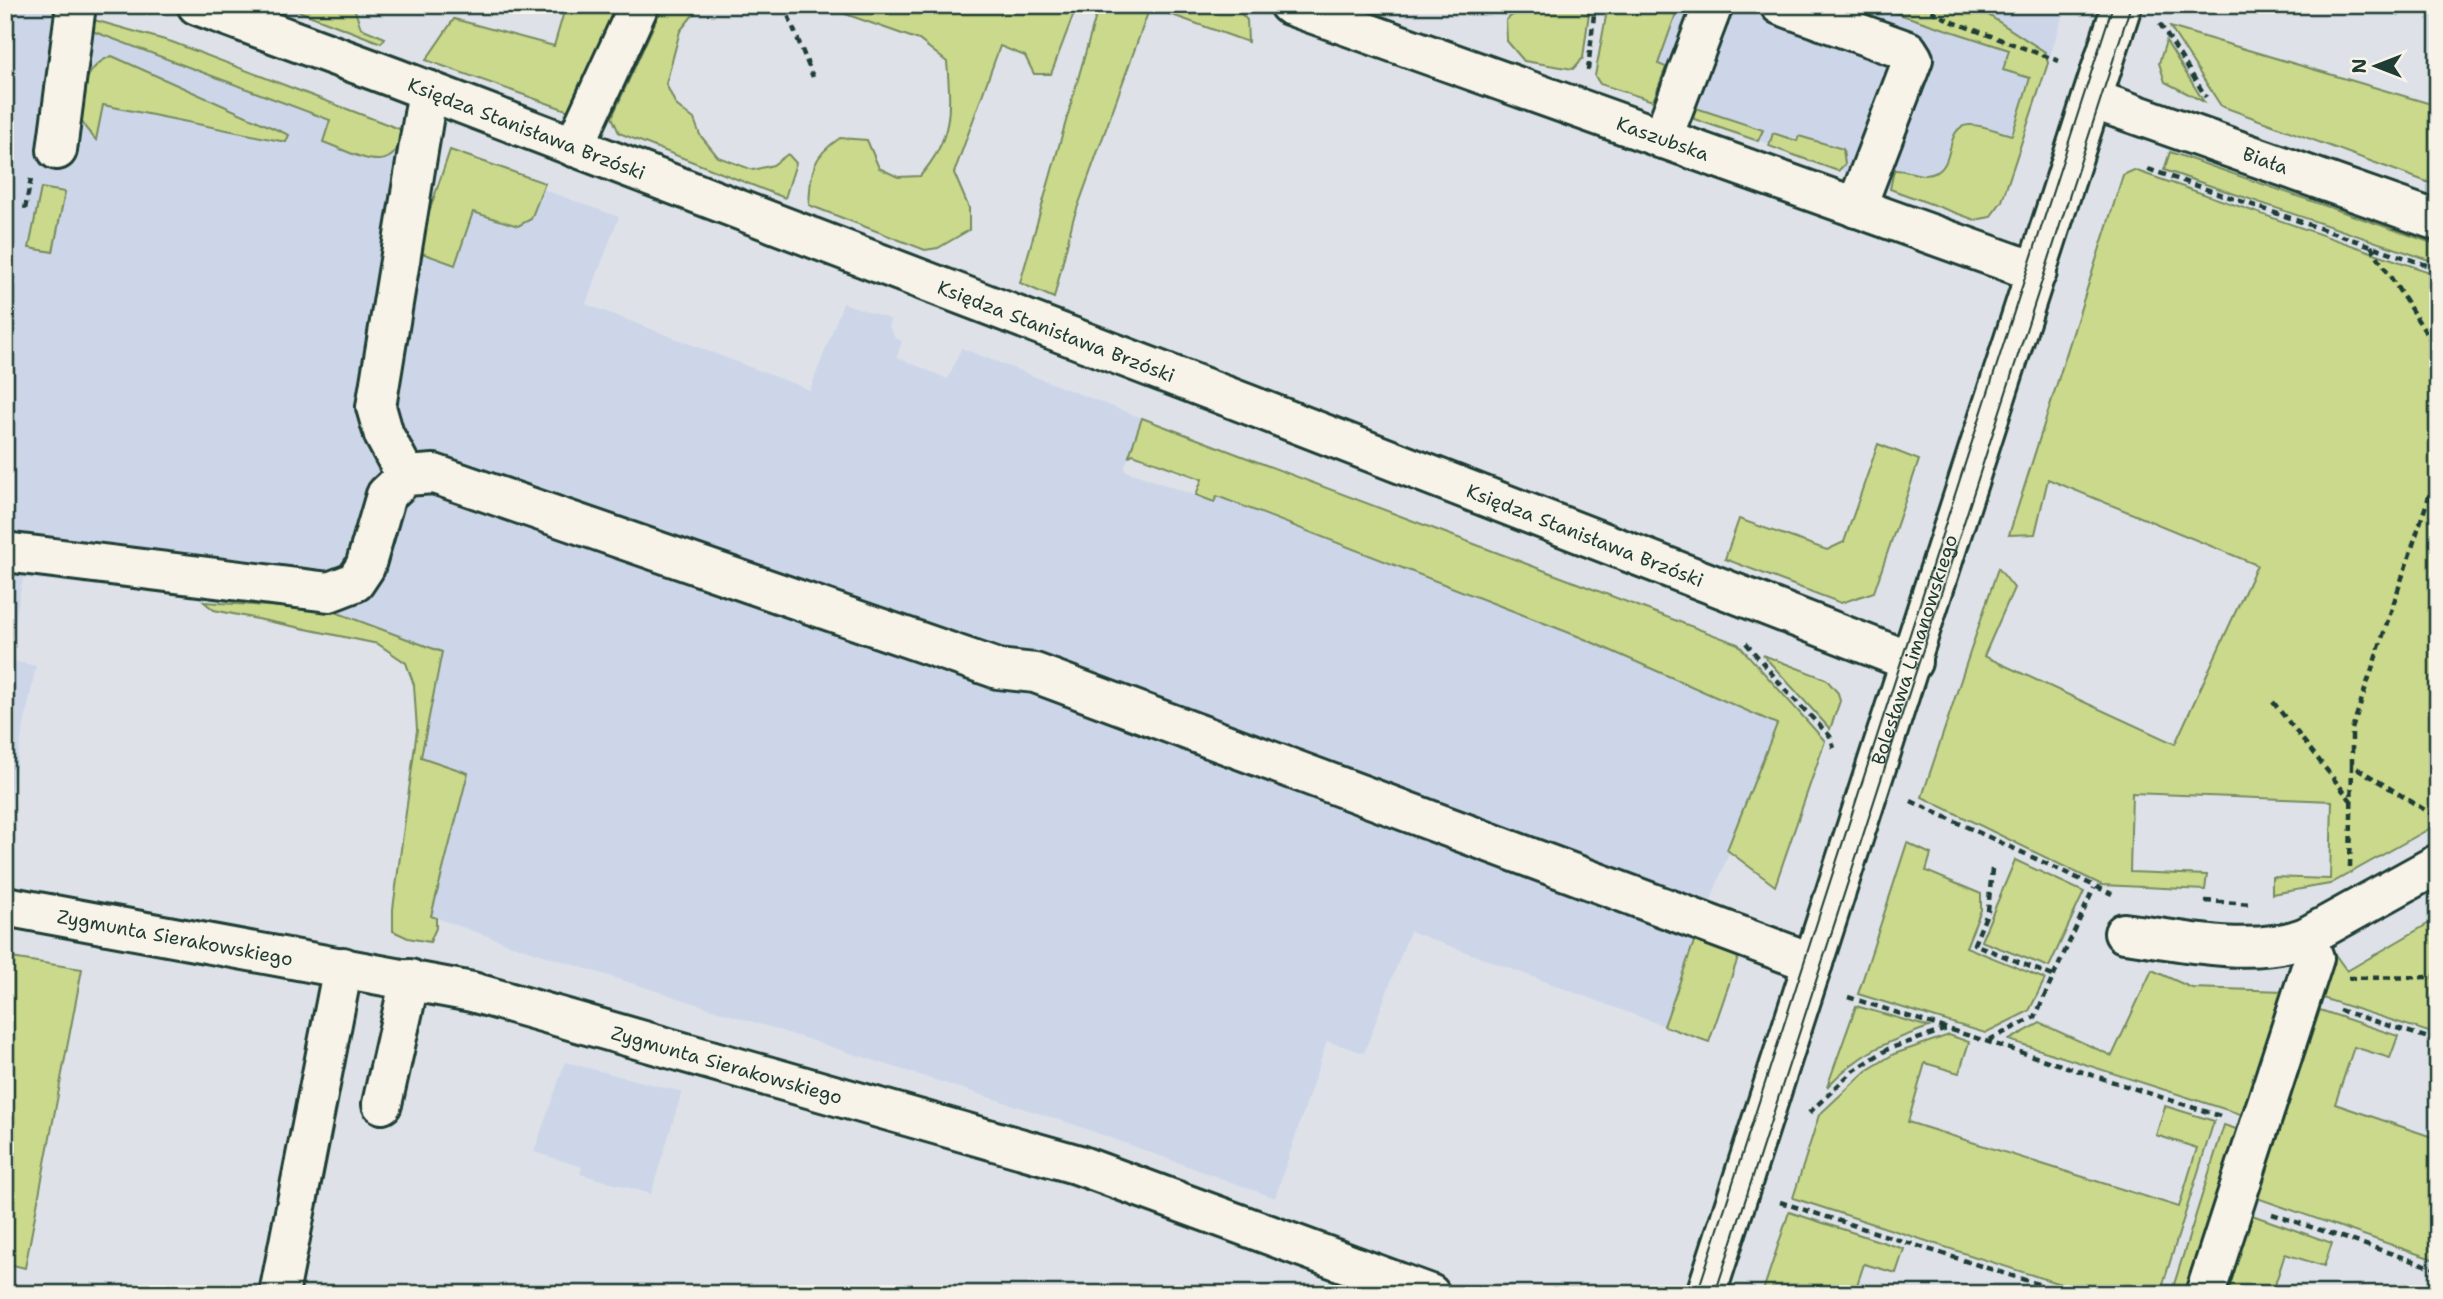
<svg xmlns="http://www.w3.org/2000/svg" width="2443" height="1299" font-family="'Shantell Sans',sans-serif">
	<style>
		.built { fill: #cdd6e8 }
		.green { fill: #cbd98d; stroke: #758b60; stroke-width: 2 }
		.lines { fill: none; stroke-linecap: round; stroke-linejoin: round }
		.minor-casing { stroke: #1f3d34; stroke-width: 44 }
		.path { stroke: #1f3d34; stroke-width: 4.5; stroke-dasharray: 7 5; stroke-linecap: butt }
		.minor { stroke: #f7f3e8; stroke-width: 38 }
		.tram { stroke: #1f3d34; stroke-width: 2 }
		.labels { text-anchor: middle; stroke-width: 7; stroke-linejoin: round; paint-order: stroke }
		.street-label { font-size: 19px; fill: #1f3d34; stroke: #f7f3e8 }
	</style>
	<rect width="100%" height="100%" fill="#dee2e8"/>
	<filter id="ink" filterUnits="userSpaceOnUse"><feTurbulence type="fractalNoise" baseFrequency=".0143" numOctaves="2"/><feDisplacementMap in="SourceGraphic" scale="14" xChannelSelector="R" yChannelSelector="G"/><feConvolveMatrix kernelMatrix="1 2 1 2 8 2 1 2 1" color-interpolation-filters="sRGB"/></filter>
	<g filter="url(#ink)">
		<g class="built">
			<path d="M 5,5 L 28,5 L 87,18 L 402,130 L 381,242 L 401,246 L 482,167 L 619,217 L 586,304 L 810,390 L 843,303 L 890,319 L 889,326 L 895,338 L 902,341 L 897,357 L 948,379 L 961,348 L 1142,418 L 1124,470 L 1214,502 L 1217,495 L 1580,637 L 1777,724 L 1664,1026 L 1410,931 L 1364,1053 L 1327,1041 L 1275,1198 L 1075,1125 L 512,945 L 431,916 L 467,773 L 421,758 L 442,652 L 330,610 L 23,578 L 8,660 L 36,666 L 5,822 Z"/>
			<path d="M 1690,5 L 1871,5 L 2048,63 L 1973,5 L 2066,5 L 2048,63 L 2002,201 L 1990,217 L 1975,220 L 1653,101 L 1666,67 L 1658,64 L 1678,7 L 1687,10 Z"/>
			<path d="M 565,1062 L 682,1092 L 651,1194 L 580,1174 L 582,1167 L 534,1152 Z"/>
		</g>
		<g class="green">
			<path d="M 283,5 L 353,5 L 361,28 L 385,38 L 381,43 Z"/>
			<path d="M 566,5 L 616,5 L 569,111 L 426,60 L 454,19 L 554,46 Z"/>
			<path d="M 663,5 L 701,5 L 680,31 L 666,84 L 676,105 L 694,119 L 700,135 L 718,157 L 753,170 L 773,165 L 788,154 L 796,163 L 785,198 L 619,133 L 612,117 Z"/>
			<path d="M 820,5 L 1077,5 L 1051,74 L 1034,74 L 1025,56 L 1000,46 L 954,173 L 969,208 L 969,230 L 938,248 L 925,250 L 809,205 C 811,172 811,157 840,138 L 867,140 L 879,168 L 898,177 L 920,176 C 953,139 951,109 947,62 L 919,40 Z"/>
			<path d="M 1099,5 L 1233,5 L 1247,20 L 1248,42 L 1150,7 L 1073,220 L 1054,298 L 1020,283 Z"/>
			<path d="M 1526,5 L 1590,5 L 1583,58 L 1573,69 L 1524,61 L 1507,41 L 1506,20 Z"/>
			<path d="M 1608,5 L 1690,5 L 1687,11 L 1678,8 L 1658,64 L 1666,67 L 1653,101 L 1600,84 L 1595,76 Z"/>
			<path d="M 1871,5 L 1973,5 L 2045,52 L 2048,63 L 2002,201 L 1990,217 L 1975,220 L 1890,189 L 1894,170 C 1909,169 1922,180 1937,172 C 1955,163 1945,126 1969,125 C 1982,124 1999,132 2012,135 L 2030,78 L 2003,70 L 2009,50 Z"/>
			<path d="M 87,18 L 172,42 L 402,130 C 397,182 354,153 323,142 L 330,120 L 92,31 Z"/>
			<path d="M 2170,27 L 2438,106 L 2438,186 L 2221,106 Z"/>
			<path d="M 2166,41 L 2204,102 L 2165,82 L 2159,63 Z"/>
			<path d="M 112,56 L 289,135 L 286,142 L 103,105 L 96,140 C 90,133 82,126 81,117 C 77,93 88,64 112,56 Z"/>
			<path d="M 1693,107 L 1763,130 L 1758,141 L 1694,119 Z"/>
			<path d="M 1773,133 L 1797,141 L 1799,136 L 1843,149 L 1845,164 L 1838,171 L 1769,146 Z"/>
			<path d="M 450,150 L 545,183 L 531,219 L 518,226 L 473,212 L 455,265 L 416,251 Z"/>
			<path d="M 2170,152 L 2438,245 L 2438,263 L 2164,170 Z"/>
			<path d="M 2134,170 L 2438,275 L 2438,824 L 2330,884 L 2272,894 L 2272,877 L 2330,879 L 2332,801 L 2132,793 L 2130,872 L 2207,875 L 2205,890 L 2102,885 L 1922,797 L 1998,568 L 2014,588 L 1984,656 L 2175,744 L 2257,565 L 2048,479 L 2035,534 L 2009,535 L 2123,175 Z"/>
			<path d="M 41,188 L 65,192 L 53,252 L 29,248 Z"/>
			<path d="M 1142,418 L 1738,644 L 1825,741 L 1775,886 L 1727,850 L 1777,724 L 1580,637 L 1217,496 L 1214,502 L 1196,495 L 1202,479 L 1133,454 L 1129,456 Z"/>
			<path d="M 1878,444 L 1919,460 L 1874,592 L 1841,603 L 1725,559 L 1739,519 L 1827,550 L 1844,542 Z"/>
			<path d="M 204,602 L 330,610 L 442,652 L 421,757 L 468,773 L 431,916 L 436,918 L 436,928 L 430,942 L 408,938 L 393,931 L 393,909 L 417,730 L 414,685 L 406,663 L 378,644 L 214,610 Z"/>
			<path d="M 1763,655 L 1826,679 L 1838,693 L 1840,701 L 1830,729 Z"/>
			<path d="M 1907,843 L 1931,854 L 1926,871 L 1981,894 L 1981,910 L 1966,947 L 2045,979 L 2029,1011 L 1985,1033 L 1858,994 Z"/>
			<path d="M 2015,860 L 2084,892 L 2049,967 L 1981,941 Z"/>
			<path d="M 2438,918 L 2438,1035 L 2322,998 L 2318,988 L 2331,949 L 2347,971 Z"/>
			<path d="M 1695,939 L 1739,955 L 1709,1042 L 1664,1026 Z"/>
			<path d="M 5,957 L 82,969 L 25,1268 L 5,1263 Z"/>
			<path d="M 2152,970 L 2192,988 L 2285,991 L 2243,1115 L 2009,1040 L 2040,1023 L 2112,1056 Z"/>
			<path d="M 1856,1006 L 1929,1027 C 1886,1042 1859,1053 1827,1087 Z"/>
			<path d="M 2320,1010 L 2398,1036 L 2390,1058 L 2354,1047 L 2335,1104 L 2438,1139 L 2438,1261 L 2257,1198 Z"/>
			<path d="M 1949,1035 L 1969,1042 L 1959,1073 L 1925,1063 L 1908,1122 L 2179,1207 L 2197,1148 L 2156,1135 L 2165,1106 L 2214,1121 L 2160,1294 L 2091,1294 L 1793,1198 L 1819,1115 L 1866,1071 L 1894,1054 Z"/>
			<path d="M 2224,1125 L 2239,1130 L 2188,1294 L 2171,1294 Z"/>
			<path d="M 1789,1212 L 1904,1249 L 1896,1273 L 1864,1264 L 1854,1294 L 1762,1294 Z"/>
			<path d="M 2249,1214 L 2332,1243 L 2324,1266 L 2285,1254 L 2272,1294 L 2223,1294 Z"/>
		</g>
		<g class="lines">
			<g class="minor-casing">
				<g id="minor">
					<path id="s1" d="M 197,5 L 395,78 L 1247,404 L 1912,662"/>
					<path id="s2" d="M 1289,5 L 2037,272"/>
					<path d="M 1780,5 L 1908,51 L 1913,59 L 1856,208"/>
					<path id="s3" d="M 2092,99 L 2438,221"/>
					<path d="M 1662,139 L 1713,5"/>
					<path d="M 574,147 L 639,5"/>
					<path d="M 57,150 L 76,5"/>
					<path d="M 406,476 L 384,435 L 376,407 L 428,90"/>
					<path d="M 5,552 L 329,592 L 355,582 L 365,567 L 386,495 L 406,476 L 434,474 L 998,669 L 1035,673 L 1813,963"/>
					<path id="s4" d="M 5,906 L 472,992 L 1079,1165 L 1430,1294"/>
					<path d="M 2124,933 C 2182,940 2250,958 2306,937 L 2438,864"/>
					<path d="M 382,1104 L 410,979"/>
					<path d="M 279,1294 L 343,967"/>
					<path id="s5" d="M 1706,1294 L 2122,5"/>
					<path d="M 2205,1294 L 2314,958 L 2306,937"/>
				</g>
			</g>
			<g class="path">
				<path d="M 784,5 L 813,77"/>
				<path d="M 1920,5 L 1953,22 L 2059,61"/>
				<path d="M 2160,24 L 2206,97"/>
				<path d="M 1588,70 L 1595,5"/>
				<path d="M 2148,169 L 2438,269"/>
				<path d="M 25,209 L 31,179"/>
				<path d="M 2371,246 L 2438,352"/>
				<path d="M 1746,643 L 1788,693 L 1830,736 L 1834,748"/>
				<path d="M 2273,702 L 2352,802"/>
				<path d="M 2352,765 L 2352,729 L 2438,469"/>
				<path d="M 1911,801 L 2112,894"/>
				<path d="M 2350,867 L 2352,765 L 2438,818"/>
				<path d="M 1992,869 L 1988,911 L 1974,944 L 2053,976"/>
				<path d="M 2205,901 L 2252,904"/>
				<path d="M 2348,978 L 2438,977"/>
				<path d="M 1848,997 L 2220,1116"/>
				<path d="M 2339,1010 L 2438,1041"/>
				<path d="M 1989,1040 L 2035,1017 L 2094,888"/>
				<path d="M 1809,1113 L 1853,1071 L 1888,1049 L 1947,1029"/>
				<path d="M 1780,1202 L 2069,1294"/>
				<path d="M 2272,1214 L 2438,1269"/>
			</g>
			<use href="#minor" class="minor"/>
			<g class="tram">
				<path d="M 1697,1294 L 2113,5"/>
				<path d="M 1715,1294 L 2131,5"/>
			</g>
		</g>
	</g>
	<g class="labels">
		<g class="street-label">
			<text dy="7" stroke="none"><textPath href="#s1" startOffset="352">Księdza Stanisława Brzóski</textPath></text>
			<text dy="7" stroke="none"><textPath href="#s2" startOffset="397">Kaszubska</textPath></text>
			<text dy="7" stroke="none"><textPath href="#s3" startOffset="184">Biała</textPath></text>
			<text dy="7" stroke="none"><textPath href="#s1" startOffset="919">Księdza Stanisława Brzóski</textPath></text>
			<text dy="7" stroke="none"><textPath href="#s1" startOffset="1486">Księdza Stanisława Brzóski</textPath></text>
			<text dy="7" stroke="none"><textPath href="#s5" startOffset="677">Bolesława Limanowskiego</textPath></text>
			<text dy="7" stroke="none"><textPath href="#s4" startOffset="173">Zygmunta Sierakowskiego</textPath></text>
			<text dy="7" stroke="none"><textPath href="#s4" startOffset="740">Zygmunta Sierakowskiego</textPath></text>
		</g>
	</g>
	<rect width="2443" height="1299" fill="none" stroke="#f7f3e8" stroke-width="28"/>
	<rect x="14" y="14" width="2415" height="1271" fill="none" stroke="#1f3d34" stroke-width="2.5" filter="url(#ink)"/>
	<g transform="translate(2376 66) rotate(270)" stroke="#f7f3e8" stroke-width="5" paint-order="stroke">
	<path d="M0-5L12 26L0 18L-12 26Z" fill="#1f3d34"/>
	<text y="-10" font-size="19" font-weight="bold" text-anchor="middle" fill="#1f3d34">N</text>
	</g>
</svg>
